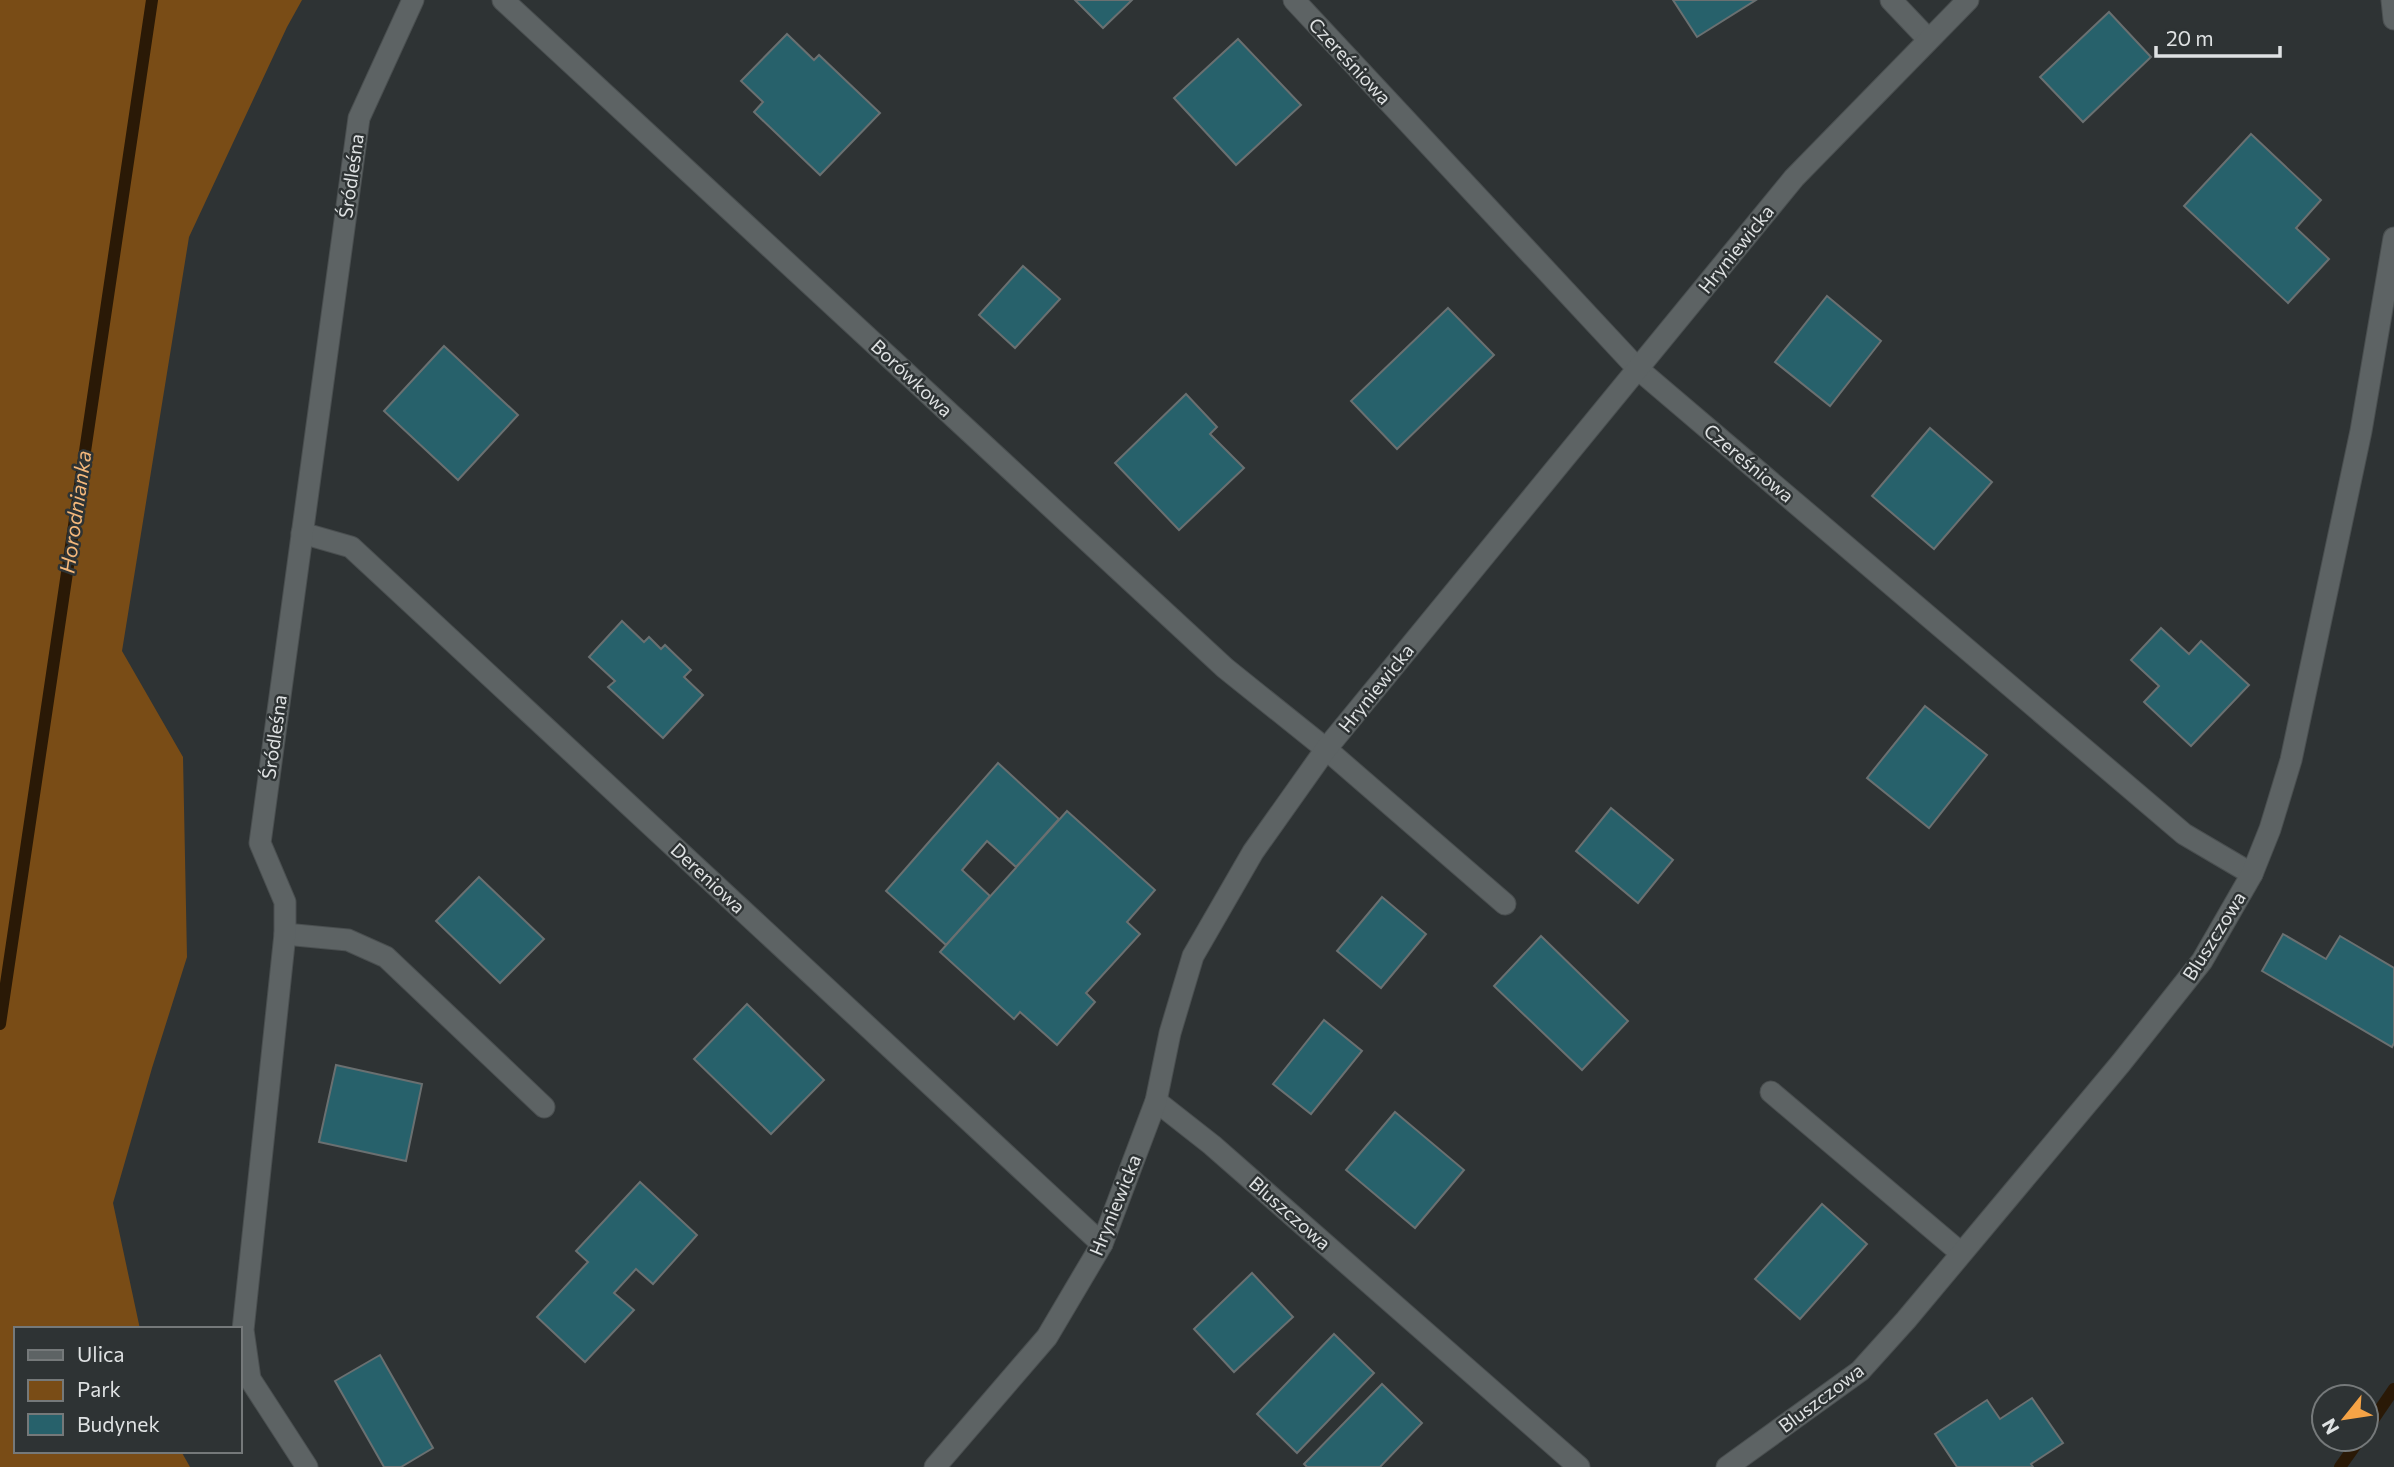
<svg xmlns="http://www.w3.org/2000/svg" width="2394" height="1467" font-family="Commissioner,sans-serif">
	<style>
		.green { fill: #794c16 }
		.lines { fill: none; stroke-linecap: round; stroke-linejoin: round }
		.stream { stroke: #2a1906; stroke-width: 12 }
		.building { fill: #27616b; stroke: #6a7071; stroke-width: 2 }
		.lane-casing { stroke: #4a4f50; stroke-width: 23 }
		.street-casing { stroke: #4a4f50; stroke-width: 23 }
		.lane { stroke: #5d6364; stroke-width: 21 }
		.street { stroke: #5d6364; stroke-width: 21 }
		.labels { text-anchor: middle; stroke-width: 5; stroke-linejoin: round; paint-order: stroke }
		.street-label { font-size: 19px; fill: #dfe2e3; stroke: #2e3334 }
		.water-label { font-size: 21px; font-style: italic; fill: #f5b87b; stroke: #2e3334 }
	</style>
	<rect width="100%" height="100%" fill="#2e3334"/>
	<path class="green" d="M 0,0 L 302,0 L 287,27 L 189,237 L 122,651 L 183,757 L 187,957 L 152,1068 L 113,1203 L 140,1329 L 16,1329 L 16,1451 L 181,1451 L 190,1467 L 0,1467 Z"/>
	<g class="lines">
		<g class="stream">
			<path d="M 0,1024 L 152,0"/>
			<path d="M 2366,1430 L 2394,1389"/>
			<path d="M 2340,1467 L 2360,1439"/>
		</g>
	</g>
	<g class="building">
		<path d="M 1075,0 L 1132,0 L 1103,28 Z"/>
		<path d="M 1673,0 L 1756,0 L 1697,37 Z"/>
		<path d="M 2109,12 L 2151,57 L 2083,122 L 2040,77 Z"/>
		<path d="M 787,34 L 814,60 L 819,55 L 880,113 L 820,175 L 754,112 L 763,102 L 741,81 Z"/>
		<path d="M 1238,39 L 1301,105 L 1236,165 L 1174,98 Z"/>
		<path d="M 2251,134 L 2321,200 L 2296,228 L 2329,259 L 2288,303 L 2184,206 Z"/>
		<path d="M 1023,266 L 1060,299 L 1015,348 L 979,315 Z"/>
		<path d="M 1827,296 L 1881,341 L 1830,406 L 1775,362 Z"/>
		<path d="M 1448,308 L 1494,355 L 1397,449 L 1351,401 Z"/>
		<path d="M 444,346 L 518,415 L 458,480 L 384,411 Z"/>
		<path d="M 1186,394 L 1217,427 L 1210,434 L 1244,468 L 1179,530 L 1115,463 Z"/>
		<path d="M 1930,428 L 1992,482 L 1934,549 L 1872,496 Z"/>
		<path d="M 622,621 L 644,642 L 649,637 L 661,649 L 665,645 L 691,670 L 684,677 L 703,695 L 663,738 L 608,687 L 615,681 L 589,657 Z"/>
		<path d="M 2161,628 L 2189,654 L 2201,641 L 2249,685 L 2191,746 L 2144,702 L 2159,686 L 2131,660 Z"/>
		<path d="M 1925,706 L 1987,755 L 1929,828 L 1867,778 Z"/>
		<path d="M 998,763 L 1059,819 L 1016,867 L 987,841 L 962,870 L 990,896 L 946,945 L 886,891 Z"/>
		<path d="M 1611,808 L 1673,860 L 1638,903 L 1576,851 Z"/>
		<path d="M 1067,811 L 1155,890 L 1127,922 L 1140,934 L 1086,993 L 1095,1002 L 1057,1045 L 1020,1012 L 1014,1019 L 940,952 Z"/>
		<path d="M 479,877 L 544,939 L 500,983 L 436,921 Z"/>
		<path d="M 1382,897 L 1426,934 L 1381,988 L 1337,951 Z"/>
		<path d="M 2283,934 L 2326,959 L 2340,936 L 2394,968 L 2394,1043 L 2392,1047 L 2262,971 Z"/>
		<path d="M 1541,936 L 1628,1021 L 1582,1070 L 1494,986 Z"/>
		<path d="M 747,1004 L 824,1080 L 771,1134 L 694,1059 Z"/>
		<path d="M 1324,1020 L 1362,1051 L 1311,1114 L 1273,1084 Z"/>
		<path d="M 336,1065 L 422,1084 L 406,1161 L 319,1142 Z"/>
		<path d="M 1395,1112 L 1464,1170 L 1415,1228 L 1346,1170 Z"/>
		<path d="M 640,1182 L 697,1235 L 653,1284 L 636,1269 L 614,1293 L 634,1310 L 585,1362 L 537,1317 L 588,1262 L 576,1251 Z"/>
		<path d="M 1822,1204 L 1867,1244 L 1800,1319 L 1755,1279 Z"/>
		<path d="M 1252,1273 L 1293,1317 L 1234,1372 L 1194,1329 Z"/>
		<path d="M 1334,1334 L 1374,1373 L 1297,1453 L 1257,1414 Z"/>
		<path d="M 380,1355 L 433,1448 L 401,1467 L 384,1467 L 335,1381 Z"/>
		<path d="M 1382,1384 L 1422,1423 L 1380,1467 L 1307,1467 L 1304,1464 Z"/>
		<path d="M 2032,1398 L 2063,1443 L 2031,1464 L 2033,1467 L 1957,1467 L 1935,1434 L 1987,1400 L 2000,1419 Z"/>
	</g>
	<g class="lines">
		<g class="lane-casing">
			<g id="lane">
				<path d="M 1326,749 L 1505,904"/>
				<path d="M 285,934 L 348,940 L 386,957 L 544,1107"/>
				<path d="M 1771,1092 L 1961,1253"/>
			</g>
		</g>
		<g class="street-casing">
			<g id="street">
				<path d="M 503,0 L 1225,668 L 1326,749"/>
				<path d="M 1294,0 L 1638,369 L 2184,834 L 2252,874"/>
				<path d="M 1891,0 L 1928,39"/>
				<path d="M 2392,0 L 2394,19"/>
				<path d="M 302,533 L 351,547 L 1102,1244"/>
				<path d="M 1156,1101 L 1212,1145 L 1579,1467"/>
				<path d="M 307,1467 L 250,1379 L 243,1330 L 285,934 L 285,902 L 260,843 L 359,118 L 413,0"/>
				<path d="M 935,1467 L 1047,1337 L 1102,1244 L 1156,1101 L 1170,1033 L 1193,956 L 1253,852 L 1326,749 L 1794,178 L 1968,0"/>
				<path d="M 1727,1467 L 1860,1371 L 1906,1320 L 2121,1063 L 2202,961 L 2252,874 L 2270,829 L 2291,760 L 2361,431 L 2394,238"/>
			</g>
		</g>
		<use href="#lane" class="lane"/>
		<use href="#street" class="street"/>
	</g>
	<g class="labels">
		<g class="street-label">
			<text transform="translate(1350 61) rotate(47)" y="7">Czereśniowa</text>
			<text transform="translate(351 176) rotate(-82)" y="7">Śródleśna</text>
			<text transform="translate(1736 249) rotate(-51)" y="7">Hryniewicka</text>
			<text transform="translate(912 378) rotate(43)" y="7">Borówkowa</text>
			<text transform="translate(1749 463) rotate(40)" y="7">Czereśniowa</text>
			<text transform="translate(1376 688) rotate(-51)" y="7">Hryniewicka</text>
			<text transform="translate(274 737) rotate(-82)" y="7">Śródleśna</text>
			<text transform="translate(708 878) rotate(43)" y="7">Dereniowa</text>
			<text transform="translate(2214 936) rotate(-58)" y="7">Bluszczowa</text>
			<text transform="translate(1115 1205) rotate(-68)" y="7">Hryniewicka</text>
			<text transform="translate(1290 1213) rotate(41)" y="7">Bluszczowa</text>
			<text transform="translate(1821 1398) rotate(-37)" y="7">Bluszczowa</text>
		</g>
		<g class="water-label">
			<text transform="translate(76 512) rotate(-82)" y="7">Horodnianka</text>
		</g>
	</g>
	<rect x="14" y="1327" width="228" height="126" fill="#2e3334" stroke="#75797a" stroke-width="2"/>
	<rect x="28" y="1350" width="35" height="10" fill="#5d6364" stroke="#75797a" stroke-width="2"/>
	<text x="77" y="1362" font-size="21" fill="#dfe2e3">Ulica</text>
	<rect x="28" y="1380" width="35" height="21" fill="#794c16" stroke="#75797a" stroke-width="2"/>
	<text x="77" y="1397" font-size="21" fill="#dfe2e3">Park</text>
	<rect x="28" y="1414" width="35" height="21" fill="#27616b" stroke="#75797a" stroke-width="2"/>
	<text x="77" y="1432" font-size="21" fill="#dfe2e3">Budynek</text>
	<g transform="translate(2345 1418) rotate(240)"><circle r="33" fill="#2e3334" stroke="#75797a" stroke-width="2"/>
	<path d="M0-5L12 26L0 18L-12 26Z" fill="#f5a346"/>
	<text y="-10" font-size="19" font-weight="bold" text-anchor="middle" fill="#dfe2e3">N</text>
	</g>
	<path d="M2156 46v10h124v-10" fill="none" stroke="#dfe2e3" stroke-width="3.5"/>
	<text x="2166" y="46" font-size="21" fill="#dfe2e3" stroke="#2e3334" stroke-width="5" paint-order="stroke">20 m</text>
</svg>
